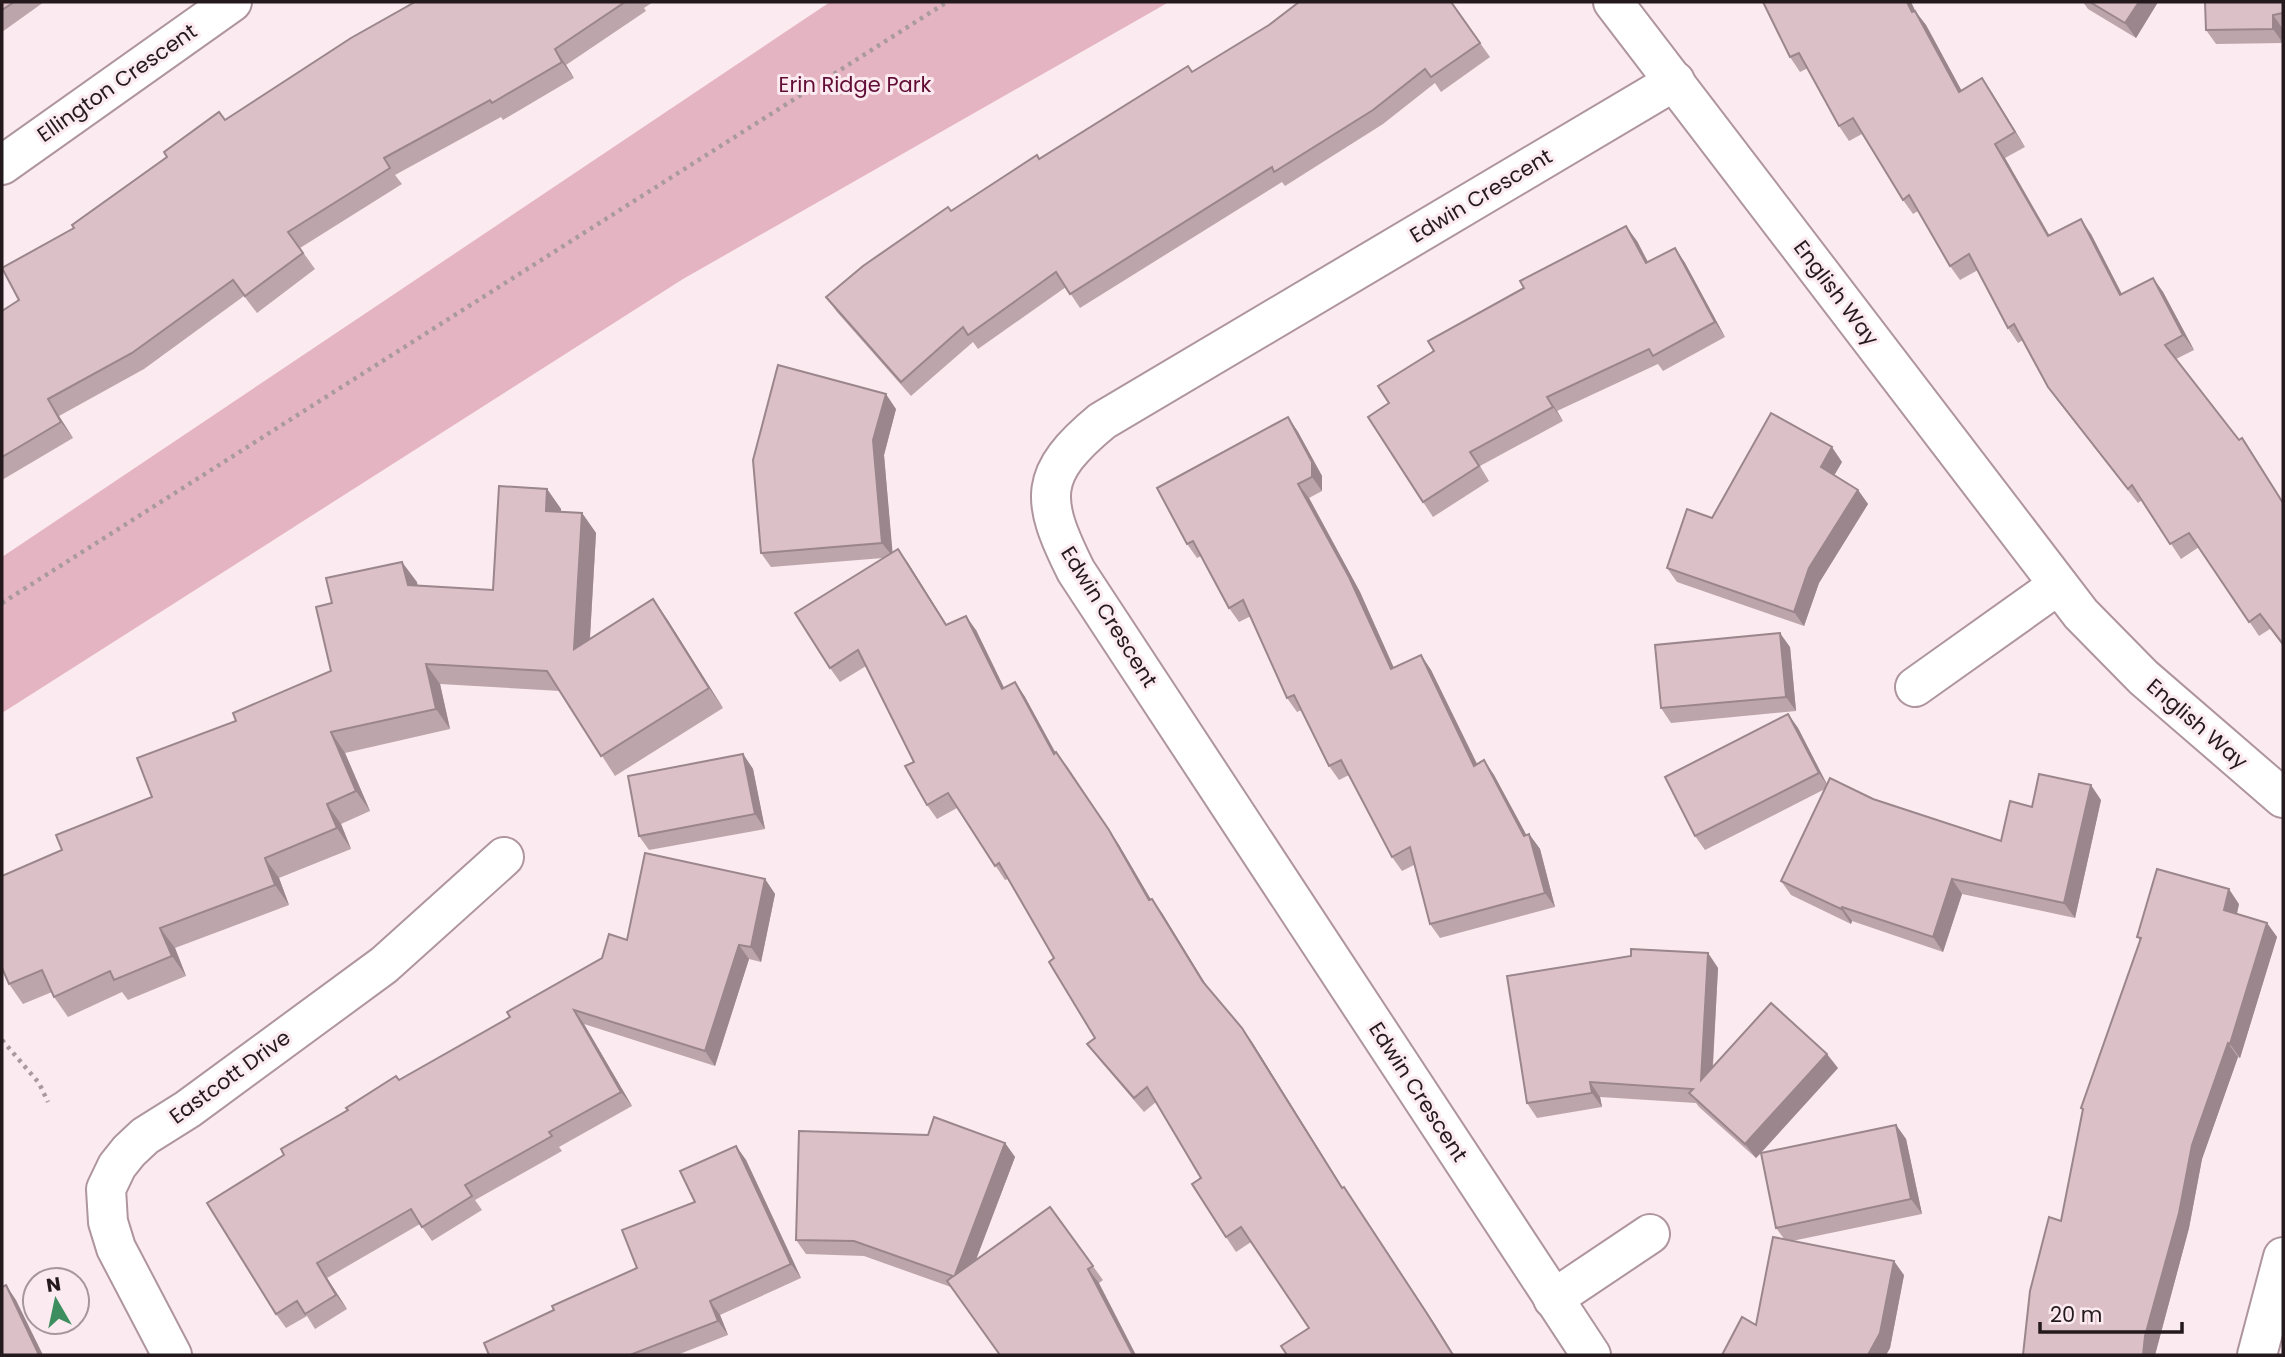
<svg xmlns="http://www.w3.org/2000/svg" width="2285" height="1357" font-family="Poppins,sans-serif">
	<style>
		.green { fill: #e5b4c3 }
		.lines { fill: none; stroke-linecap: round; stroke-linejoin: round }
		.minor-casing { stroke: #af959d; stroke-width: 42 }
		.path { stroke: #a99a9e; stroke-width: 4.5; stroke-dasharray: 3.5 5; stroke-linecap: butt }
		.minor { stroke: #fff; stroke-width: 38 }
		.wall { fill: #bda5ac }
		.shaded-wall { fill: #9a868c }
		.building { fill: #dcc0c8; stroke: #9a868c; stroke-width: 2 }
		.labels { text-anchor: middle; stroke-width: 6; stroke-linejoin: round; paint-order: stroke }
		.street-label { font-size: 21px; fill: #241a1d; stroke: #fbeaef }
		.park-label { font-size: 21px; fill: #620d35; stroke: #fbeaef }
	</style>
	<rect width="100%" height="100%" fill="#fbeaef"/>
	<path class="green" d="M 830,2 L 1169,2 L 683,279 L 2,713 L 2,557 Z"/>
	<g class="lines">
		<g class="minor-casing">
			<g id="minor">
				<path d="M 1613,2 L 2081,614 L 2143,677 L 2283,798"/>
				<path d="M 2,165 L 232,2"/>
				<path d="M 1915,687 L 2057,586"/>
				<path d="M 1553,1299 L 1650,1234"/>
				<path d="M 172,1355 L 116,1248 L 108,1222 L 106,1189 L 117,1166 L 129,1151 L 145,1136 L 188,1109 L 384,965 L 504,857"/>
				<path d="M 1591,1355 L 1076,571 C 1040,499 1038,474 1102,421 L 1675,81"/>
				<path d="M 2257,1355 L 2283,1257"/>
			</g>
		</g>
		<g class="path">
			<path d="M 2,603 L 947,2"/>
			<path d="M 2,1040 L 39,1083 L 48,1102"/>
		</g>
		<use href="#minor" class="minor"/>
	</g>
	<g class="wall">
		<path d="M 2,2 L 44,2 L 2,32 Z"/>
		<path d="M 415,2 L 653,2 L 644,8 L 646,11 L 566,65 L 574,78 L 503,120 L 501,117 L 395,175 L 402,184 L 300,248 L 315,269 L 257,313 L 244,296 L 144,369 L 59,416 L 73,438 L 2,480 L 2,311 L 19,300 L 225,120 Z"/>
		<path d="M 1451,2 L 1490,57 L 1441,92 L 1435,83 L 1383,124 L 1285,186 L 1282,182 L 1080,308 L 1066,287 L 978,349 L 973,342 L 911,396 L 837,312 L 826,297 L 951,211 L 1039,159 L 1192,72 Z"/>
		<path d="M 1763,2 L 1911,2 L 1915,11 L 1926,25 L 1961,90 L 1992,93 L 2025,147 L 2005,158 L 2050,236 L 2091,234 L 2122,294 L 2153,278 L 2163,292 L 2194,350 L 2176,359 L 2239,440 L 2252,453 L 2283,502 L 2283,646 L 2270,629 L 2259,636 L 2199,547 L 2181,559 L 2142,500 L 2138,503 L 2058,401 L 2048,387 L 2023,340 L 2018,343 L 2008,328 L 1978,270 L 1960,280 L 1950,266 L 1918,211 L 1913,214 L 1903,200 L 1862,134 L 1849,141 L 1839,126 L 1808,68 L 1800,72 L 1790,57 Z"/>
		<path d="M 2083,2 L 2158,2 L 2136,38 L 2088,9 Z"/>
		<path d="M 2283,2 L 2283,43 L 2216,44 L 2206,30 Z"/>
		<path d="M 1637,241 L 1648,262 L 1675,248 L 1685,263 L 1725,337 L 1663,371 L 1658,364 L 1557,411 L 1563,421 L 1480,466 L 1489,481 L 1433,517 L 1423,502 L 1389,403 Z"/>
		<path d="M 896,409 L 884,455 L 892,552 L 908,563 L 947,625 L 976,630 L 1004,688 L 1015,682 L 1025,697 L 1055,753 L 1067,766 L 1119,845 L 1151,900 L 1162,913 L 1207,987 L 1242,1028 L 1252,1042 L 1343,1188 L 1436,1326 L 1309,1328 L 1251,1242 L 1236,1252 L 1226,1237 L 1201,1178 L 1156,1102 L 1144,1112 L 1098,1058 L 1087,1044 L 1095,1038 L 1054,958 L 1008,879 L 1005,880 L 957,808 L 937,819 L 927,805 L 914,762 L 866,666 L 840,682 L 830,668 L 883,558 L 771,567 L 761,553 Z"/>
		<path d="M 1288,417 L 1298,432 L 1322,476 L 1322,491 L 1309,498 L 1360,592 L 1394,668 L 1421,655 L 1431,670 L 1477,765 L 1484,760 L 1494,775 L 1526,835 L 1529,834 L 1540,849 L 1555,907 L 1440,938 L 1430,924 L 1414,865 L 1402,871 L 1392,857 L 1349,775 L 1339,780 L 1329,766 L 1302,710 L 1297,712 L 1287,698 L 1251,616 L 1239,622 L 1229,608 L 1201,556 L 1197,558 L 1187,544 Z"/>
		<path d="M 1842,462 L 1834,475 L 1858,490 L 1868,504 L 1819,583 L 1804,626 L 1677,582 L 1667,568 Z"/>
		<path d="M 547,489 L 561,509 L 561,512 L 582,513 L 596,533 L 590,639 L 667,619 L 723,708 L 615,776 L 560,691 L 440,684 L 450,729 L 345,753 L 370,811 L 341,824 L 351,849 L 279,878 L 289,905 L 175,948 L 186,976 L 128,1000 L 122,992 L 68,1017 L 54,997 L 52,992 L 23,1004 L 9,984 L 62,850 L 152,797 L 236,721 L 331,671 L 417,582 L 417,586 L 493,590 Z"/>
		<path d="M 1790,647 L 1796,711 L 1671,723 L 1661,708 Z"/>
		<path d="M 1788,714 L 1798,728 L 1827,785 L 2001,841 L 2032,807 L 2101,800 L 2075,918 L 1962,894 L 1943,952 L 1852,921 L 1851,924 L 1791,895 L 1781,881 L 1825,789 L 1705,850 L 1695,836 Z"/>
		<path d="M 743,754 L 753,769 L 765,829 L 649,850 L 639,836 Z"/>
		<path d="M 765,879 L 775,894 L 761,962 L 749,959 L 715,1066 L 584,1024 L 632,1106 L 559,1147 L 562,1151 L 475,1200 L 482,1210 L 432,1241 L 420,1224 L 327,1278 L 347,1309 L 315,1329 L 307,1316 L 286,1328 L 276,1314 L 284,1155 L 399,1080 L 510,1017 L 602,958 L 627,940 Z"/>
		<path d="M 2239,904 L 2237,914 L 2267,923 L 2277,937 L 2240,1058 L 2238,1057 L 2202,1159 L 2189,1228 L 2155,1355 L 2023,1355 L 2061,1221 L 2083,1111 L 2081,1108 L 2140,940 L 2137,937 Z"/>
		<path d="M 1708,953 L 1718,968 L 1713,1067 L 1838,1068 L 1761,1153 L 1896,1125 L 1906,1139 L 1922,1214 L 1792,1241 L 1904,1275 L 1890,1348 L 1886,1355 L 1722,1355 L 1756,1325 L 1785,1240 L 1776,1228 L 1761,1153 L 1756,1158 L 1699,1107 L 1696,1103 L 1600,1097 L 1602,1107 L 1537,1118 L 1527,1103 Z"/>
		<path d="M 1005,1143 L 1015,1157 L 976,1259 L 1050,1207 L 1103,1280 L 1099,1283 L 951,1287 L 864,1256 L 806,1254 L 796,1240 Z"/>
		<path d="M 736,1146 L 746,1160 L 801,1278 L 720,1315 L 728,1335 L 677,1355 L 489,1355 L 554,1310 L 637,1268 L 695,1202 Z"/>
	</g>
	<g class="shaded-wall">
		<path d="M 1907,2 L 1911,2 L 1923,27 L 1912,12 Z"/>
		<path d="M 2139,2 L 2158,2 L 2136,38 L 2125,23 Z"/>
		<path d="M 1915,11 L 1926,25 L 1970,106 L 1959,92 Z"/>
		<path d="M 2273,15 L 2283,29 L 2283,43 L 2273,29 Z"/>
		<path d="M 555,49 L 566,65 L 574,78 L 562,62 Z"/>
		<path d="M 1982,78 L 1992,93 L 2025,147 L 2015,132 Z"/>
		<path d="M 1995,144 L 2005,158 L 2058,251 L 2048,236 Z"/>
		<path d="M 2081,219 L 2091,234 L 2130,310 L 2120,295 Z"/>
		<path d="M 1626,226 L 1637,241 L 1656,278 L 1646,263 Z"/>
		<path d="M 1675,248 L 1685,263 L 1725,337 L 1715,322 Z"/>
		<path d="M 2153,278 L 2163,292 L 2194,350 L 2183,335 Z"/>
		<path d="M 886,394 L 896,409 L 884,455 L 893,557 L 882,543 L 873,440 Z"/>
		<path d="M 1547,397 L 1557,411 L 1563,421 L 1553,407 Z"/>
		<path d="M 48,399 L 59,416 L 73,438 L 61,422 Z"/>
		<path d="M 1288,417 L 1298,432 L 1322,476 L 1322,491 L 1312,477 Z"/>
		<path d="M 1832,447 L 1842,462 L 1831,481 L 1821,467 Z"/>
		<path d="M 1298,484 L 1309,498 L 1360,592 L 1401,684 L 1391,669 Z"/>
		<path d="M 547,489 L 561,509 L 560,531 L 546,511 Z"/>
		<path d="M 1858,490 L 1868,504 L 1819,583 L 1804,626 L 1794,612 L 1809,568 Z"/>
		<path d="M 582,513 L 596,533 L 588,669 L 574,649 Z"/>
		<path d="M 898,549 L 908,563 L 956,640 L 946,625 Z"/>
		<path d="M 402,562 L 417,582 L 422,605 L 408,585 Z"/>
		<path d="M 653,599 L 667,619 L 723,708 L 709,688 Z"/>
		<path d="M 966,616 L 976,630 L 1012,704 L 1002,689 Z"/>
		<path d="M 1780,633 L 1790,647 L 1796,711 L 1786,697 Z"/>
		<path d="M 1421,655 L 1431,670 L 1485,780 L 1474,766 Z"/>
		<path d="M 426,664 L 440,684 L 450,729 L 436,709 Z"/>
		<path d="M 1015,682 L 1025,697 L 1064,768 L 1054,754 Z"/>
		<path d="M 1788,714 L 1798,728 L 1829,788 L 1819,773 Z"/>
		<path d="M 331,732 L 345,753 L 370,811 L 356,791 Z"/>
		<path d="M 1056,752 L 1119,845 L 1160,915 L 1149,900 Z"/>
		<path d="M 743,754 L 753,769 L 765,829 L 755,814 Z"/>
		<path d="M 1484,760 L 1494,775 L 1533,847 L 1529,834 L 1540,849 L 1555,907 L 1545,893 L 1524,836 Z"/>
		<path d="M 2091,785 L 2101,800 L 2075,918 L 2064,903 Z"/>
		<path d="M 327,804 L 341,824 L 351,849 L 337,828 Z"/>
		<path d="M 265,858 L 279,878 L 289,905 L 275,885 Z"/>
		<path d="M 765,879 L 775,894 L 761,962 L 751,947 Z"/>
		<path d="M 1952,879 L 1962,894 L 1943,952 L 1933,937 Z"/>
		<path d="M 2229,889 L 2239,904 L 2234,925 L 2224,910 Z"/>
		<path d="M 1152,899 L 1162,913 L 1213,996 L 1203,982 Z"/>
		<path d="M 1842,907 L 1852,921 L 1851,924 L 1841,909 Z"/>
		<path d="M 2267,923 L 2277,937 L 2240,1058 L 2230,1044 Z"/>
		<path d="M 160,928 L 175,948 L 186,976 L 172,956 Z"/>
		<path d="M 739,945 L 749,959 L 715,1066 L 705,1051 Z"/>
		<path d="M 1708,953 L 1718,968 L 1711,1094 L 1701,1080 Z"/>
		<path d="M 574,1010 L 584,1024 L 632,1106 L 621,1092 Z"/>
		<path d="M 1242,1028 L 1252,1042 L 1352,1203 L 1342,1188 Z"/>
		<path d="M 2228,1043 L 2238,1057 L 2202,1159 L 2189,1228 L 2155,1355 L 2143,1355 L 2145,1336 L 2192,1145 Z"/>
		<path d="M 1827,1054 L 1838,1068 L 1756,1158 L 1745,1144 Z"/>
		<path d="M 1590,1082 L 1600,1097 L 1602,1107 L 1592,1093 Z"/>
		<path d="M 1896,1125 L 1906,1139 L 1922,1214 L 1911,1199 Z"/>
		<path d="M 1005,1143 L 1015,1157 L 965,1289 L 955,1275 Z"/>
		<path d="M 736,1146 L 746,1160 L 801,1278 L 791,1264 Z"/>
		<path d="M 1354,1202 L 1436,1326 L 1454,1355 L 1453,1355 Z"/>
		<path d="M 1894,1261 L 1904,1275 L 1890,1348 L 1886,1355 L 1868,1355 Z"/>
		<path d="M 317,1263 L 327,1278 L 347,1309 L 336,1295 Z"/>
		<path d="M 1088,1269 L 1099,1283 L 1136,1355 L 1133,1355 Z"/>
		<path d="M 6,1285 L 16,1300 L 43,1355 L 39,1355 Z"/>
		<path d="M 710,1301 L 720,1315 L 728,1335 L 718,1321 Z"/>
	</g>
	<g class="building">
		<path d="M 2,2 L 14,2 L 2,10 Z"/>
		<path d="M 415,2 L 625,2 L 555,49 L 562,62 L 492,103 L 490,100 L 384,158 L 390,168 L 288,232 L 303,253 L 245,296 L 233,280 L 132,353 L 48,399 L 61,422 L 2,457 L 2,311 L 19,300 L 2,268 L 74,228 L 72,225 L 167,157 L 164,152 L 219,112 L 225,120 L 351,38 Z"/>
		<path d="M 1299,2 L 1451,2 L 1480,43 L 1431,77 L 1425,69 L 1373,110 L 1274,172 L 1272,167 L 1070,294 L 1056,272 L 968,335 L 963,327 L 901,382 L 826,297 L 863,266 L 948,207 L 951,211 L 1037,155 L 1039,159 L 1188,66 L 1192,72 L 1269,25 Z"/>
		<path d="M 1763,2 L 1907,2 L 1912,12 L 1915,11 L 1959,92 L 1982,78 L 2015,132 L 1995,144 L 2048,236 L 2081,219 L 2120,295 L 2153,278 L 2183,335 L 2165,345 L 2239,440 L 2242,438 L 2283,503 L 2283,644 L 2260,614 L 2249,622 L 2189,533 L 2170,544 L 2132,485 L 2128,489 L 2048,387 L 2014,324 L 2008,328 L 1969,254 L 1950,266 L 1909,195 L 1903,200 L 1853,118 L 1839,126 L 1799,53 L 1790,57 Z"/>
		<path d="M 2090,2 L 2139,2 L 2125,23 Z"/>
		<path d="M 2205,2 L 2283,2 L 2283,13 L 2273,15 L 2273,29 L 2206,30 Z"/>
		<path d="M 1626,226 L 1646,263 L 1675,248 L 1715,322 L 1653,356 L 1649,349 L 1547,397 L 1553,407 L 1470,452 L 1479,466 L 1423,502 L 1368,417 L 1389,403 L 1378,386 L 1434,351 L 1428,341 L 1524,288 L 1520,281 Z"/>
		<path d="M 778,365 L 886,394 L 873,440 L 882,543 L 761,553 L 753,460 Z"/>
		<path d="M 1771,413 L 1832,447 L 1821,467 L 1858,490 L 1809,568 L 1794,612 L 1667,568 L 1687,509 L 1712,518 Z"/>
		<path d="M 1288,417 L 1312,462 L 1312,477 L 1298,484 L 1349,577 L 1391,669 L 1421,655 L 1474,766 L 1484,760 L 1524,836 L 1529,834 L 1545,893 L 1430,924 L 1410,847 L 1392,857 L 1341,760 L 1329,766 L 1294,695 L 1287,698 L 1243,600 L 1229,608 L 1193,541 L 1187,544 L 1157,488 Z"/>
		<path d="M 499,486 L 547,489 L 546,511 L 582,513 L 574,649 L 653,599 L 709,688 L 601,756 L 547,671 L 426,664 L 436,709 L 331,732 L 356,791 L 327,804 L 337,828 L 265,858 L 275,885 L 160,928 L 172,956 L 114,980 L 110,971 L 54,997 L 42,970 L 9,984 L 2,968 L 2,876 L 62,850 L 56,835 L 152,797 L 137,758 L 236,721 L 233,713 L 331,671 L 316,607 L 332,603 L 326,578 L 402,562 L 408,585 L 493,590 Z"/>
		<path d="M 898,549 L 946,625 L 966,616 L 1002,689 L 1015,682 L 1054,754 L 1056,752 L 1109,830 L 1149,900 L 1152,899 L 1203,982 L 1242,1028 L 1342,1188 L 1344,1187 L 1426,1312 L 1453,1355 L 1287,1355 L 1281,1346 L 1309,1328 L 1241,1227 L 1226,1237 L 1192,1184 L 1201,1178 L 1147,1087 L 1134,1098 L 1087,1044 L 1095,1038 L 1049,962 L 1054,958 L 999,863 L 995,866 L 948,793 L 927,805 L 905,766 L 914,762 L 858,650 L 830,668 L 795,613 Z"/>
		<path d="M 1780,633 L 1786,697 L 1661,708 L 1655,645 Z"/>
		<path d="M 1788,714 L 1819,773 L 1695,836 L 1665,777 Z"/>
		<path d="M 743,754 L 755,814 L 639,836 L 628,776 Z"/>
		<path d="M 2039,774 L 2091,785 L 2064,903 L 1952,879 L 1933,937 L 1842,907 L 1841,909 L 1781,881 L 1830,778 L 1873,799 L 2001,841 L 2010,801 L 2032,807 Z"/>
		<path d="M 645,853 L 765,879 L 751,947 L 739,945 L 705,1051 L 574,1010 L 621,1092 L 549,1132 L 552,1136 L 465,1185 L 472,1196 L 422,1227 L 411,1209 L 317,1263 L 336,1295 L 305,1314 L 297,1301 L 276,1314 L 207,1203 L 284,1155 L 281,1149 L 348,1110 L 346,1108 L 396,1076 L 399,1080 L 510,1017 L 507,1012 L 602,958 L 609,934 L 627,940 Z"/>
		<path d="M 2157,869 L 2229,889 L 2224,910 L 2267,923 L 2230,1044 L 2228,1043 L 2192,1145 L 2179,1213 L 2145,1336 L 2143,1355 L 2023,1355 L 2030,1291 L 2049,1217 L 2061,1221 L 2083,1109 L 2081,1108 L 2141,938 L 2137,937 Z"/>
		<path d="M 1631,949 L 1708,953 L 1701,1080 L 1771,1003 L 1827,1054 L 1745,1144 L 1689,1093 L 1693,1089 L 1590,1082 L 1592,1093 L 1527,1103 L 1507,976 L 1631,956 Z"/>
		<path d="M 934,1117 L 1005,1143 L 955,1275 L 1050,1207 L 1093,1266 L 1088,1269 L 1133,1355 L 1000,1355 L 947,1281 L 953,1276 L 854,1241 L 796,1240 L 799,1131 L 928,1135 Z"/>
		<path d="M 1896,1125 L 1911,1199 L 1776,1228 L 1761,1153 Z"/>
		<path d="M 736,1146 L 791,1264 L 710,1301 L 718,1321 L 630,1355 L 489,1355 L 484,1343 L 554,1310 L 552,1306 L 637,1268 L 622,1230 L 695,1202 L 680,1171 Z"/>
		<path d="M 1773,1237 L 1894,1261 L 1880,1333 L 1868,1355 L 1722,1355 L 1742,1317 L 1756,1325 Z"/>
		<path d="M 6,1285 L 39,1355 L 2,1355 L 2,1287 Z"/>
	</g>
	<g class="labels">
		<g class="street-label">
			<text transform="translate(117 83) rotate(-35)" y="7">Ellington Crescent</text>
			<text transform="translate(1481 196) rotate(-31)" y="7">Edwin Crescent</text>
			<text transform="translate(1836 293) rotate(53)" y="7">English Way</text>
			<text transform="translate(1109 617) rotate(58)" y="7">Edwin Crescent</text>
			<text transform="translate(2197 724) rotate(41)" y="7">English Way</text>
			<text transform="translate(230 1077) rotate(-36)" y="7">Eastcott Drive</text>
			<text transform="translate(1418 1092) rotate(57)" y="7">Edwin Crescent</text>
		</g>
		<g class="park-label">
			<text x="855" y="92">Erin Ridge Park</text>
		</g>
	</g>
	<rect width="2285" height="1357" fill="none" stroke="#241a1d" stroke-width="7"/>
	<g transform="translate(56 1301) rotate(351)"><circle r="33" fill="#fbeaef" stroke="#a5979b" stroke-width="2"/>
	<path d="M0-5L12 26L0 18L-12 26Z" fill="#3d8e5f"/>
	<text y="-10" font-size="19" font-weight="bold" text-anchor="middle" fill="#241a1d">N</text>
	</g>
	<path d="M2040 1322v10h142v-10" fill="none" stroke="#241a1d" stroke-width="3.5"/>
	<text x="2050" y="1322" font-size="21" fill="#241a1d" stroke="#fbeaef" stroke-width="5" paint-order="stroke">20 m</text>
</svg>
